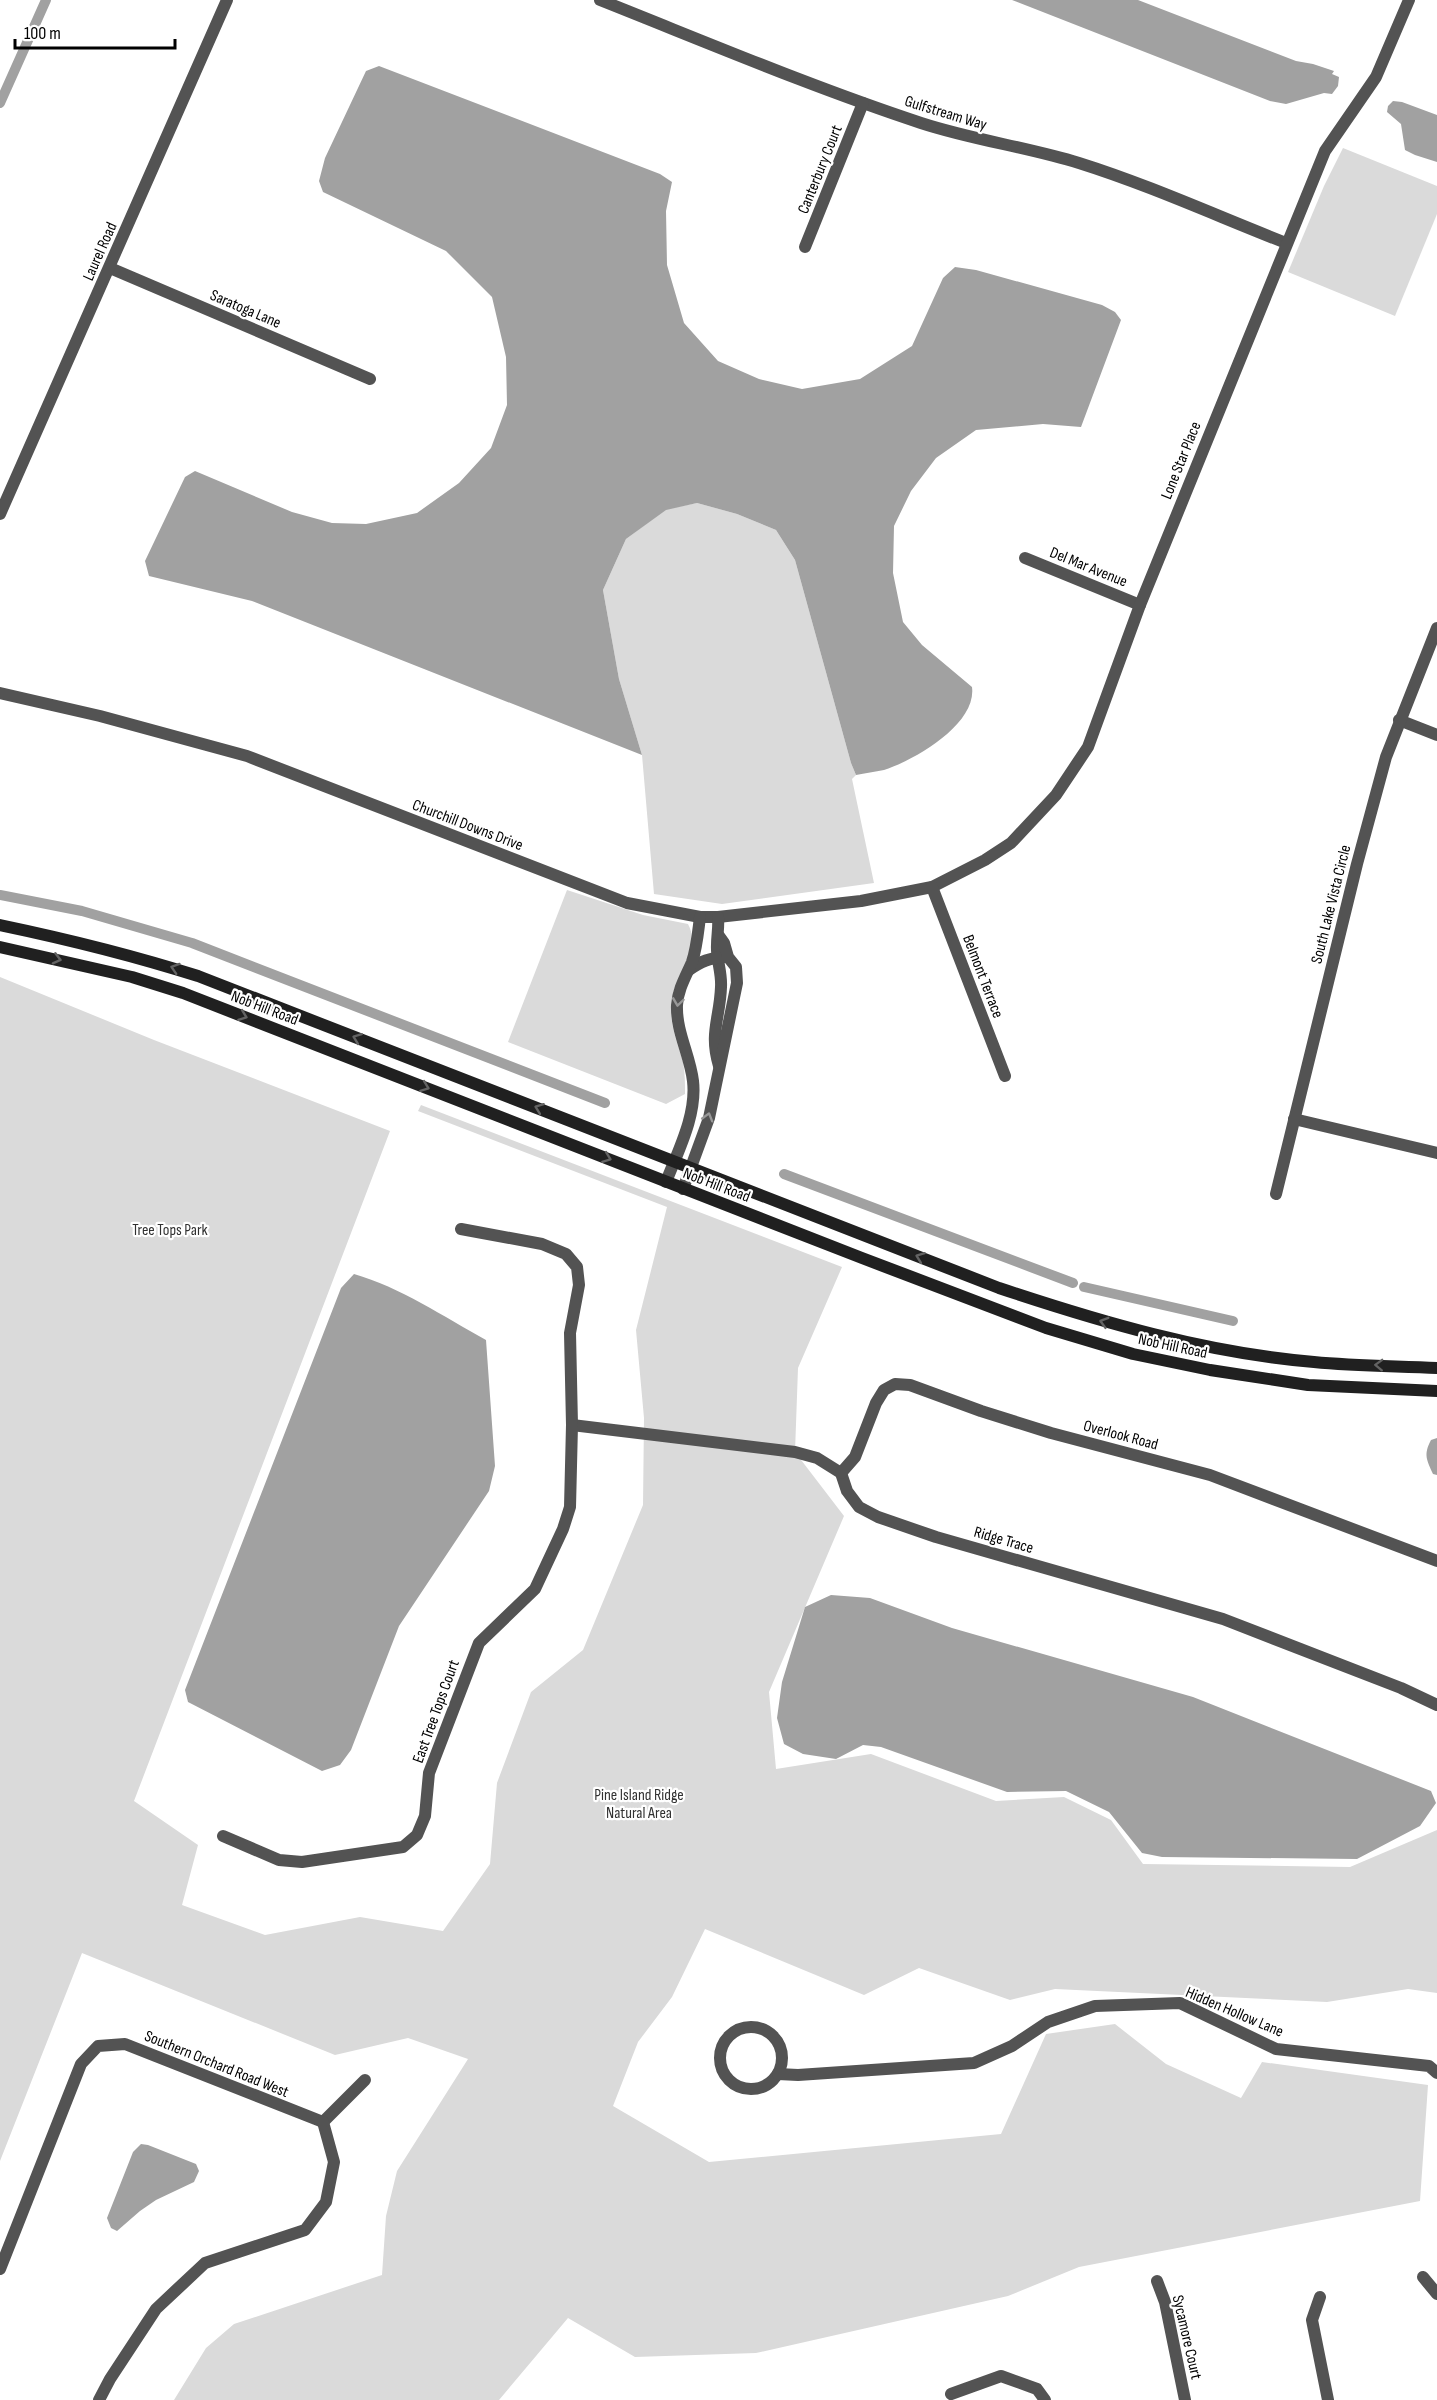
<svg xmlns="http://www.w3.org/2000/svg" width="1437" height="2400" font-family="'Sofia Sans Condensed',sans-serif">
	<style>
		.green { fill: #dadada }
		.water { fill: #a1a1a1 }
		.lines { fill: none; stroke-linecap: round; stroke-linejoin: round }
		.canal { stroke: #a1a1a1; stroke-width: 10 }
		.minor { stroke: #535353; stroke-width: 12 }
		.secondary { stroke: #202020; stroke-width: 12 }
		.oneway { stroke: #636363 }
		.oneway2 { stroke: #989898 }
		.labels { text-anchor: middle; stroke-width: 4.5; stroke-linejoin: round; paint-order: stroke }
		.street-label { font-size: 16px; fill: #000; stroke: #fff }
		.park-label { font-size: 16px; fill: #313131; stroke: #fff }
	</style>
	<rect width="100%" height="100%" fill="#fff"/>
	<g class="green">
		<path d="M 1343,148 L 1437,186 L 1437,214 L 1395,316 L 1288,272 L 1324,186 Z"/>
		<path d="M 697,503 L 737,514 L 776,530 L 795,560 L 851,763 L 856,775 L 852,779 L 874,883 L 722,904 L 654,894 L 642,755 L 619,679 L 603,590 L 626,539 L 666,509 Z"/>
		<path d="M 567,890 L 643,915 L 688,924 C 701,947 677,974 672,998 C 668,1021 677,1041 683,1062 C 685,1072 685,1084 685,1094 L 666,1104 L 508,1042 Z"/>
		<path d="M 0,977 L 154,1040 L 390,1131 L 134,1801 L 198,1845 L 182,1905 L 265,1935 L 360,1917 L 443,1931 L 490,1864 L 497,1783 L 531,1692 L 583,1650 L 643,1505 L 644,1418 L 636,1330 L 667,1207 L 418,1111 L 421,1105 L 842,1267 L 798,1368 L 795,1452 L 844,1516 L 769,1692 L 776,1769 L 871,1754 L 996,1801 L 1064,1797 L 1111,1820 L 1143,1864 L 1350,1867 L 1437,1830 L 1437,1993 L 1408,1989 L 1327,2002 L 1055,1989 L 1010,2000 L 919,1968 L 864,1995 L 705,1929 L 672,1997 L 638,2042 L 613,2106 L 709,2162 L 1001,2134 L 1046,2034 L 1115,2024 L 1166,2064 L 1241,2098 L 1262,2062 L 1428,2085 L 1420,2201 L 1079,2267 L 1008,2296 L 756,2353 L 635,2357 L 568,2318 L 499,2400 L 174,2400 L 206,2348 L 234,2324 L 382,2275 L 386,2216 L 397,2171 L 468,2059 L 408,2038 L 335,2055 L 82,1953 L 0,2161 Z"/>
	</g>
	<g class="water">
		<path d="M 1012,0 L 1138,0 L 1296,61 L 1313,64 L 1334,71 L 1332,74 L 1339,77 L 1338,86 L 1332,94 L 1324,93 L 1286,104 L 1270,101 Z"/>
		<path d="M 379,66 L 660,174 L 672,182 L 666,211 L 667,265 L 684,323 L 718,361 L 759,379 L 802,389 L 860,379 L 912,346 L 943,278 L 955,267 L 976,270 L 1102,305 L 1115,312 L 1121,320 L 1081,427 L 1043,424 L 976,430 L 936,458 L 911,491 L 894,526 L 893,573 L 903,622 L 922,645 L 972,687 C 977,724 915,760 884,770 C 875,772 865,773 856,775 L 851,763 L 795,560 L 776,530 L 737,514 L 697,503 L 666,510 L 626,539 L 603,590 L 619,679 L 642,755 L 252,601 L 149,576 L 145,561 L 185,477 L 195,471 L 292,512 L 332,523 L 366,524 L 417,513 L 459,483 L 491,448 L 507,405 L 506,357 L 492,297 L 446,251 L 323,192 L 319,181 L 325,158 L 366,71 Z"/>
		<path d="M 1393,101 L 1402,102 L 1437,115 L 1437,162 L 1415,155 L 1405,150 L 1401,124 L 1387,112 L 1388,106 Z"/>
		<path d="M 354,1274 C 400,1287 444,1317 486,1340 L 495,1466 L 489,1491 L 399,1626 L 351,1750 L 340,1765 L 322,1771 L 188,1702 L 185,1690 L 341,1288 Z"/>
		<path d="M 1437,1438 L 1437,1475 L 1433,1474 C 1427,1460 1423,1455 1431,1440 Z"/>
		<path d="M 831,1595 L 870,1598 L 952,1628 L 1193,1697 L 1431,1791 L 1436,1803 L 1420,1826 L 1357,1859 L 1162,1857 L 1142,1853 L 1109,1812 L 1066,1791 L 1007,1792 L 881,1747 L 863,1745 L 836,1759 L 803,1754 L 784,1744 L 777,1718 L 782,1682 L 805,1607 Z"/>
		<path d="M 141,2144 L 148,2145 L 196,2164 L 199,2171 L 194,2182 L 156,2200 L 140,2211 L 117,2231 L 111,2228 L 107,2218 L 133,2152 Z"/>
	</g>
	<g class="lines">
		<g class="canal">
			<path d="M 0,103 L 46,0"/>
			<path d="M 0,895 L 82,911 L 192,943 L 605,1103"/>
			<path d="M 784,1174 L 1073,1283"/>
			<path d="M 1084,1287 L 1233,1321"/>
		</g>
		<g class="minor">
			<path d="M 600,0 C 706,42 812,87 921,123 C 973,140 1027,147 1079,163 C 1149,185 1217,216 1286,243"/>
			<path d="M 805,247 L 863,103"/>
			<path d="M 110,268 L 370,379"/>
			<path d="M 0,514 L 227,0"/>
			<path d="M 1025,558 L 1140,605"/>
			<path d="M 0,693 L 100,716 L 247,756 L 627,903 L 700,917 L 718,917 L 861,901 L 932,887 L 985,860 L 1011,843 L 1056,795 L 1088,747 L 1140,605 L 1325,151 L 1376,77 L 1409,0"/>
			<path d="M 1399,720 L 1437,735"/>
			<path d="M 932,887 L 1005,1076"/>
			<path d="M 718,917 C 719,927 717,935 717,945 C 716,959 722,972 721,987 C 720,1018 709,1033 719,1066"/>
			<path d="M 689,970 C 701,961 710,958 725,957"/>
			<path d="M 1294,1119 L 1437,1153"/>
			<path d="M 666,1182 C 678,1151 697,1115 693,1081 C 690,1055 676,1032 677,1005 C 678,989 686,976 692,962 C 697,947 698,932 700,917"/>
			<path d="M 683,1189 L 709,1118 L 737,983 L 736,967 L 728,957 L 724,943 L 719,936"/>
			<path d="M 1276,1194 L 1357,864 L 1386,757 L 1437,628"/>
			<path d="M 572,1425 L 795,1452 L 817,1458 L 841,1473 L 847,1491 L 859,1507 L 878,1517 L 936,1537 L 1223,1619 L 1401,1688 L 1437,1705"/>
			<path d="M 841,1473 L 855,1457 L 876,1403 L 884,1390 L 895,1384 L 910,1385 L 981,1411 L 1051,1433 L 1210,1475 L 1437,1561"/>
			<path d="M 223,1836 L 279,1860 L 302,1862 L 403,1847 L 417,1835 L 425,1816 L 429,1773 L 479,1643 L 535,1589 L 563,1529 L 570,1507 L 572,1425 L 570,1333 L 579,1285 L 577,1267 L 566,1254 L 542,1244 L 461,1229"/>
			<circle cx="751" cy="2058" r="31"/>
			<path d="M 778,2074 L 798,2075 L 974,2063 L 1012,2046 L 1048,2022 L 1095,2006 L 1180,2003 L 1276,2049 L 1429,2066 L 1437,2073"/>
			<path d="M 323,2122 L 365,2080"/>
			<path d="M 0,2269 L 81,2064 L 98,2046 L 125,2044 L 323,2122"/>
			<path d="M 1423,2277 L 1437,2294"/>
			<path d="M 1157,2281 L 1165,2302 L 1185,2400"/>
			<path d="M 1320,2297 L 1312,2320 L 1328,2400"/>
			<path d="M 951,2394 L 1001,2376 L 1037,2389 L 1045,2400"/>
			<path d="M 99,2400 L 110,2379 L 156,2309 L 205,2263 L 305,2230 L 326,2202 L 334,2162 L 323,2122"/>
		</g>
		<g class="secondary">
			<path d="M 0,925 C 67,939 132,955 198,976 L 999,1288 C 1101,1322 1206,1353 1314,1362 C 1355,1366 1396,1366 1437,1368"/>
			<path d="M 0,947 L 132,977 L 183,993 L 862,1258 L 1046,1328 L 1133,1354 L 1210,1370 L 1308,1385 L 1437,1391"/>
		</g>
	</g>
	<defs><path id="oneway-chevron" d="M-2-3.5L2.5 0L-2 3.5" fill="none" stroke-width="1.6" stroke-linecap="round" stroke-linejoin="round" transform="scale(1.5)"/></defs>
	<g class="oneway">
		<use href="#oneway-chevron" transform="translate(57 959) rotate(14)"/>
		<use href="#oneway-chevron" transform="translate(175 968) rotate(-162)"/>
		<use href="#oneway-chevron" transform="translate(243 1016) rotate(21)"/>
		<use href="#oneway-chevron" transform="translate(357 1038) rotate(-159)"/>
		<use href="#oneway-chevron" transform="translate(425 1087) rotate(21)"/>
		<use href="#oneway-chevron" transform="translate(539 1108) rotate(-159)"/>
		<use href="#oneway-chevron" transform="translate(607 1158) rotate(21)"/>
		<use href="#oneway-chevron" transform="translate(920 1257) rotate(-159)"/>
		<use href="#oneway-chevron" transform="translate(1104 1322) rotate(-164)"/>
		<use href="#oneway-chevron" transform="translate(1379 1365) rotate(-178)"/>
	</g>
	<g class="oneway2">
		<use href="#oneway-chevron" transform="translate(678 1002) rotate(98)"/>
		<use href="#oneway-chevron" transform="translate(708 1117) rotate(-74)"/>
	</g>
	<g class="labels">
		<g class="street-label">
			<text transform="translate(946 112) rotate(17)" y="6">Gulfstream Way</text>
			<text transform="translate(819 169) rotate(-68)" y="6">Canterbury Court</text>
			<text transform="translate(99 251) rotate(-66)" y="6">Laurel Road</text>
			<text transform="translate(246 308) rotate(23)" y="6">Saratoga Lane</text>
			<text transform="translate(1180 460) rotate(-68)" y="6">Lone Star Place</text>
			<text transform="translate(1089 566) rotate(22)" y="6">Del Mar Avenue</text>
			<text transform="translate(468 824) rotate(21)" y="6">Churchill Downs Drive</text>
			<text transform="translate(1330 904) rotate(-76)" y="6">South Lake Vista Circle</text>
			<text transform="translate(984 976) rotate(69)" y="6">Belmont Terrace</text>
			<text transform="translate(265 1007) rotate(21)" y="6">Nob Hill Road</text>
			<text transform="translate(717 1184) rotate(21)" y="6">Nob Hill Road</text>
			<text transform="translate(1173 1345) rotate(12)" y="6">Nob Hill Road</text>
			<text transform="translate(1121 1434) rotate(15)" y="6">Overlook Road</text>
			<text transform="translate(1004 1539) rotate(16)" y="6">Ridge Trace</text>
			<text transform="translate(435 1711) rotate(-70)" y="6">East Tree Tops Court</text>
			<text transform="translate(1235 2011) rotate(23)" y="6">Hidden Hollow Lane</text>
			<text transform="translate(217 2063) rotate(22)" y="6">Southern Orchard Road West</text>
			<text transform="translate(1188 2337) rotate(77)" y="6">Sycamore Court</text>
		</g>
		<g class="park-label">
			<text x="170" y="1235">Tree Tops Park</text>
			<text x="639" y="1800">Pine Island Ridge<tspan x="639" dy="18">Natural Area</tspan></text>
		</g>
	</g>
	<path d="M15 39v9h160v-9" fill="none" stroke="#000000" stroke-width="3"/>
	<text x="24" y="39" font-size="18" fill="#000000" stroke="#ffffff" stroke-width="4.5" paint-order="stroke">100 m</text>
</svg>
